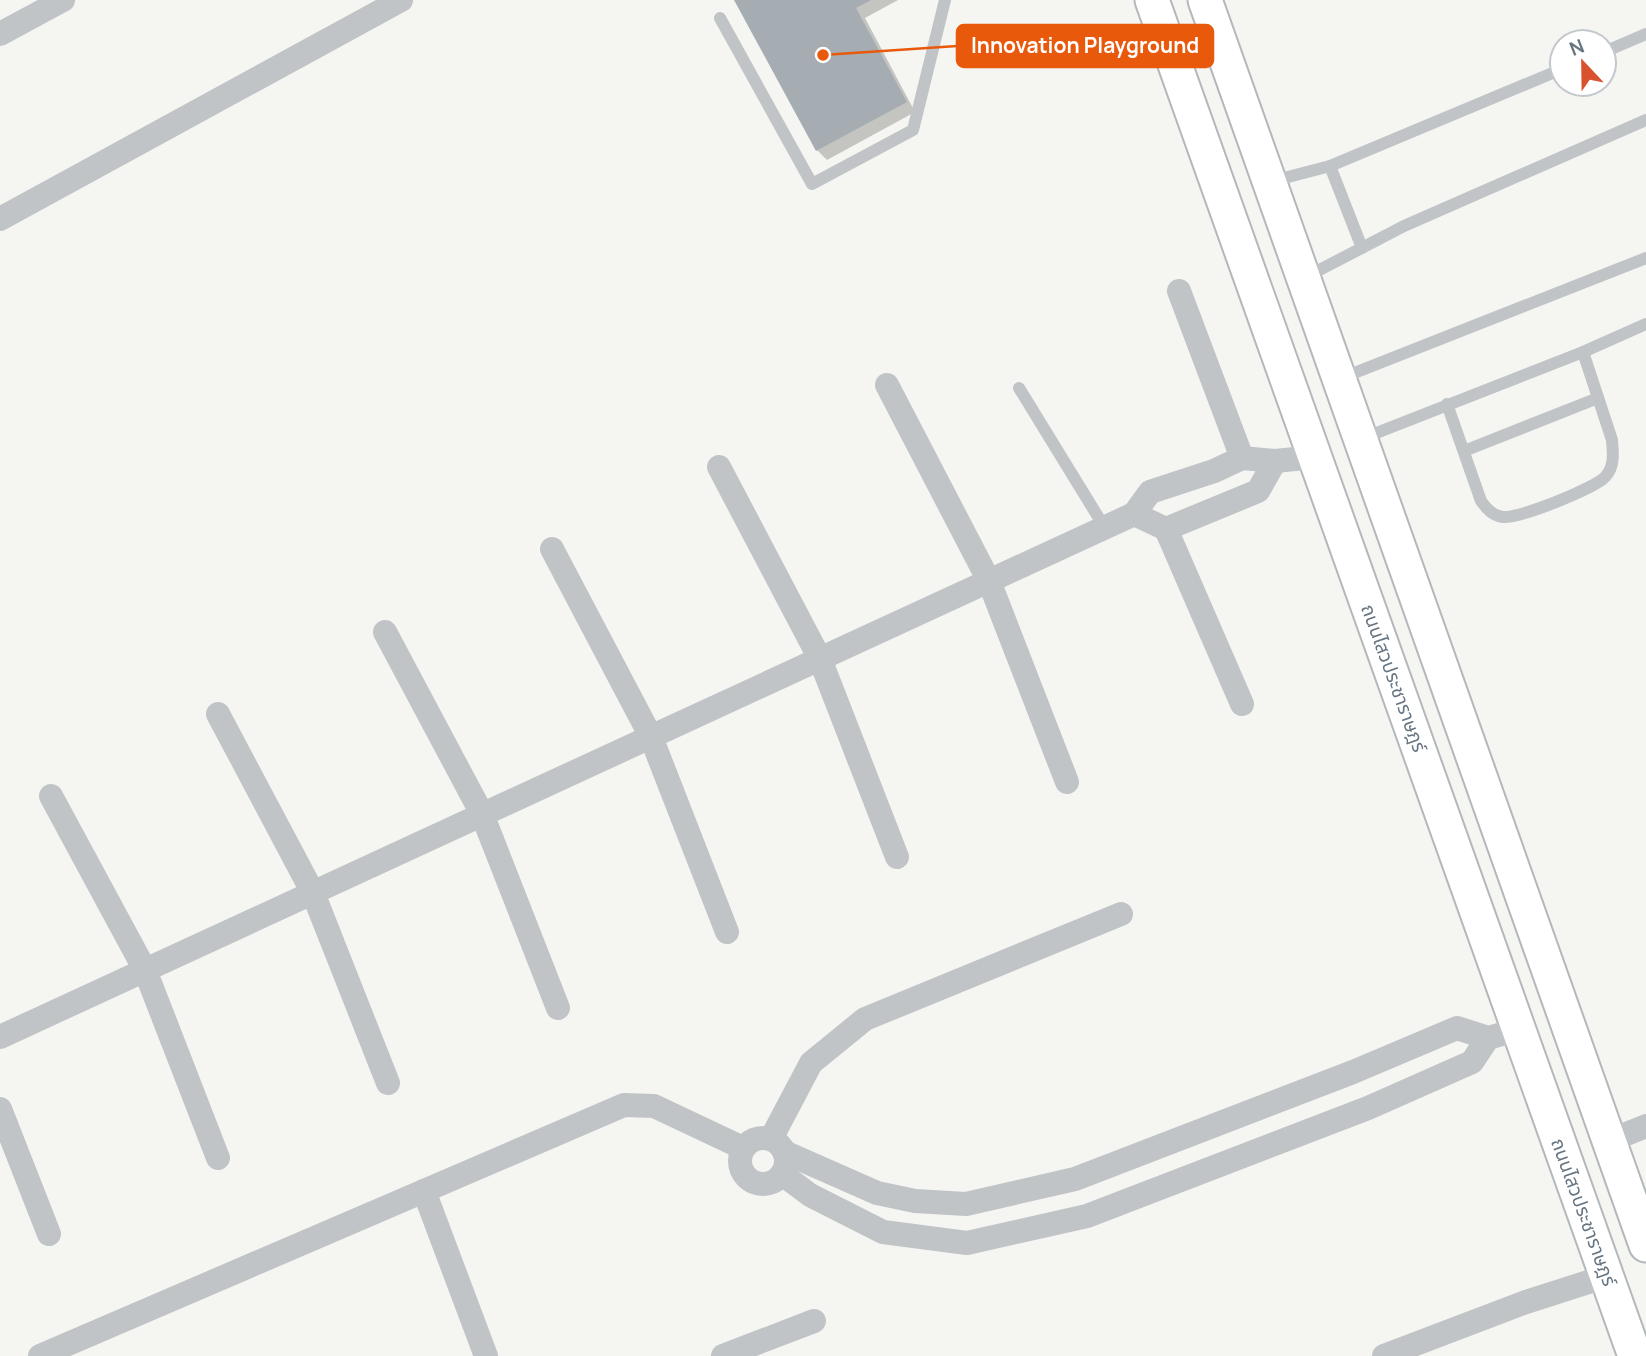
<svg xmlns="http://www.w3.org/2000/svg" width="1646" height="1356" font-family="Manrope,'Noto Sans Thai',sans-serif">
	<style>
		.shadow { fill: #0003 }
		.building { fill: #a6adb2 }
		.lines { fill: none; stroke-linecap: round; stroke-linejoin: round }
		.secondary-casing { stroke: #b3b8bb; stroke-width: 37 }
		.lane { stroke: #c0c4c7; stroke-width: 12 }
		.street { stroke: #c0c4c7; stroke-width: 24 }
		.secondary { stroke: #fff; stroke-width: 33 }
		.labels { text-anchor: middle; stroke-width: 7; stroke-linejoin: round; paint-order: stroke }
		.street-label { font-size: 19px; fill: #667581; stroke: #fff }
		.leader { fill: none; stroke: #e8590c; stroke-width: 2.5 }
		.callout-dot { fill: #e8590c; stroke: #fff; stroke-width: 2.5 }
		.callout { fill: #e8590c; stroke: #e8590c; stroke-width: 2.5 }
		.callout-label { font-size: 21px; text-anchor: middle; font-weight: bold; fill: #fff }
	</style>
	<rect width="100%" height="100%" fill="#f5f5f2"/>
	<path class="shadow" d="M 736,0 L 898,0 L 865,18 L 915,112 L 827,160 L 817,150 Z"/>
	<path class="building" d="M 734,0 L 871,0 L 856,8 L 907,102 L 816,151 Z"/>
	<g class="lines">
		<g class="secondary-casing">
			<g id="secondary">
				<path d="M 1152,0 L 1635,1356"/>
				<path d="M 1205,0 L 1646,1245"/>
			</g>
		</g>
		<g class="lane">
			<path d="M 720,18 L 812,184 L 913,130 L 945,0"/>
			<path d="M 1604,52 L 1646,34"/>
			<path d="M 1330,166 L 1362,248"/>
			<path d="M 1269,182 L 1330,166 L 1562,69"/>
			<path d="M 1304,278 L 1404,226 L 1646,120"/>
			<path d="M 1339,379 L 1646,258"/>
			<path d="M 1019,388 L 1105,528"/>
			<path d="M 1447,404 L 1481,501 C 1487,509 1493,516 1503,517 C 1519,519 1595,488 1605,477 C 1615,467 1613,452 1612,440 L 1583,352"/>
			<path d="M 1361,439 L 1583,352 L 1646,324"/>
			<path d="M 1464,451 L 1598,398"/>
		</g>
		<g class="street">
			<path d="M 0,34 L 63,0"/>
			<path d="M 0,219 L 401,0"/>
			<path d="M 1179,291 L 1242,458"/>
			<path d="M 887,385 L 989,581 L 1067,782"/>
			<path d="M 719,467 L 820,659 L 897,857"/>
			<path d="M 1134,514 L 1166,529 L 1258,491 L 1275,461"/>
			<path d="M 1166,529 L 1242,704"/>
			<path d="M 552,549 L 651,737 L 727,932"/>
			<path d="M 385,632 L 482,814 L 558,1008"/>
			<path d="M 218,714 L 313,893 L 388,1083"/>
			<path d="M 51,796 L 145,970 L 218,1158"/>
			<path d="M 0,1037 L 1134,514 L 1150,492 L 1214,471 L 1242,458 L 1275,461 L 1315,457"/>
			<path d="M 0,1109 L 49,1234"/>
			<circle cx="763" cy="1161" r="23"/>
			<path d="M 771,1139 L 811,1063 L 865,1019 L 1121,914"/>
			<path d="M 1609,1141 L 1646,1126"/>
			<path d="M 784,1152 L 877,1193 L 915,1201 L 966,1204 L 1075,1179 L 1353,1072 L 1457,1028 L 1488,1038 L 1520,1029"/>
			<path d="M 782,1174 L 810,1195 L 883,1232 L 967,1243 L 1087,1216 L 1368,1108 L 1472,1062 L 1488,1038"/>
			<path d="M 424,1191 L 486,1356"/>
			<path d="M 40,1356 L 624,1105 L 654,1106 L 743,1148"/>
			<path d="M 723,1356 L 814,1321"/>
			<path d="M 1384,1356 L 1526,1302 L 1607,1276"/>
		</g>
		<use href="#secondary" class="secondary"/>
	</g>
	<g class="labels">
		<g class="street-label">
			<text transform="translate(1394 678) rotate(70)" y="7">ถนนไสวประชาราษฎร์</text>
			<text transform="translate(1584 1212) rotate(70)" y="7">ถนนไสวประชาราษฎร์</text>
		</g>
	</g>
	<path class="leader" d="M823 55L957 46"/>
	<circle class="callout-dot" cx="823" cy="55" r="7"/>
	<rect class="callout" x="957" y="25" width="256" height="42" rx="7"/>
	<g class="callout-label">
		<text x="1085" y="53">Innovation Playground</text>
	</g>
	<g transform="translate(1583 63) rotate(338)"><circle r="33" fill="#ffffff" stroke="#c2c8cd" stroke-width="2"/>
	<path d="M0-5L12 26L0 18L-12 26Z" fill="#d8522f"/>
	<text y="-10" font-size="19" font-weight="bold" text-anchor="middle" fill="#667581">N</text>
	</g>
</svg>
